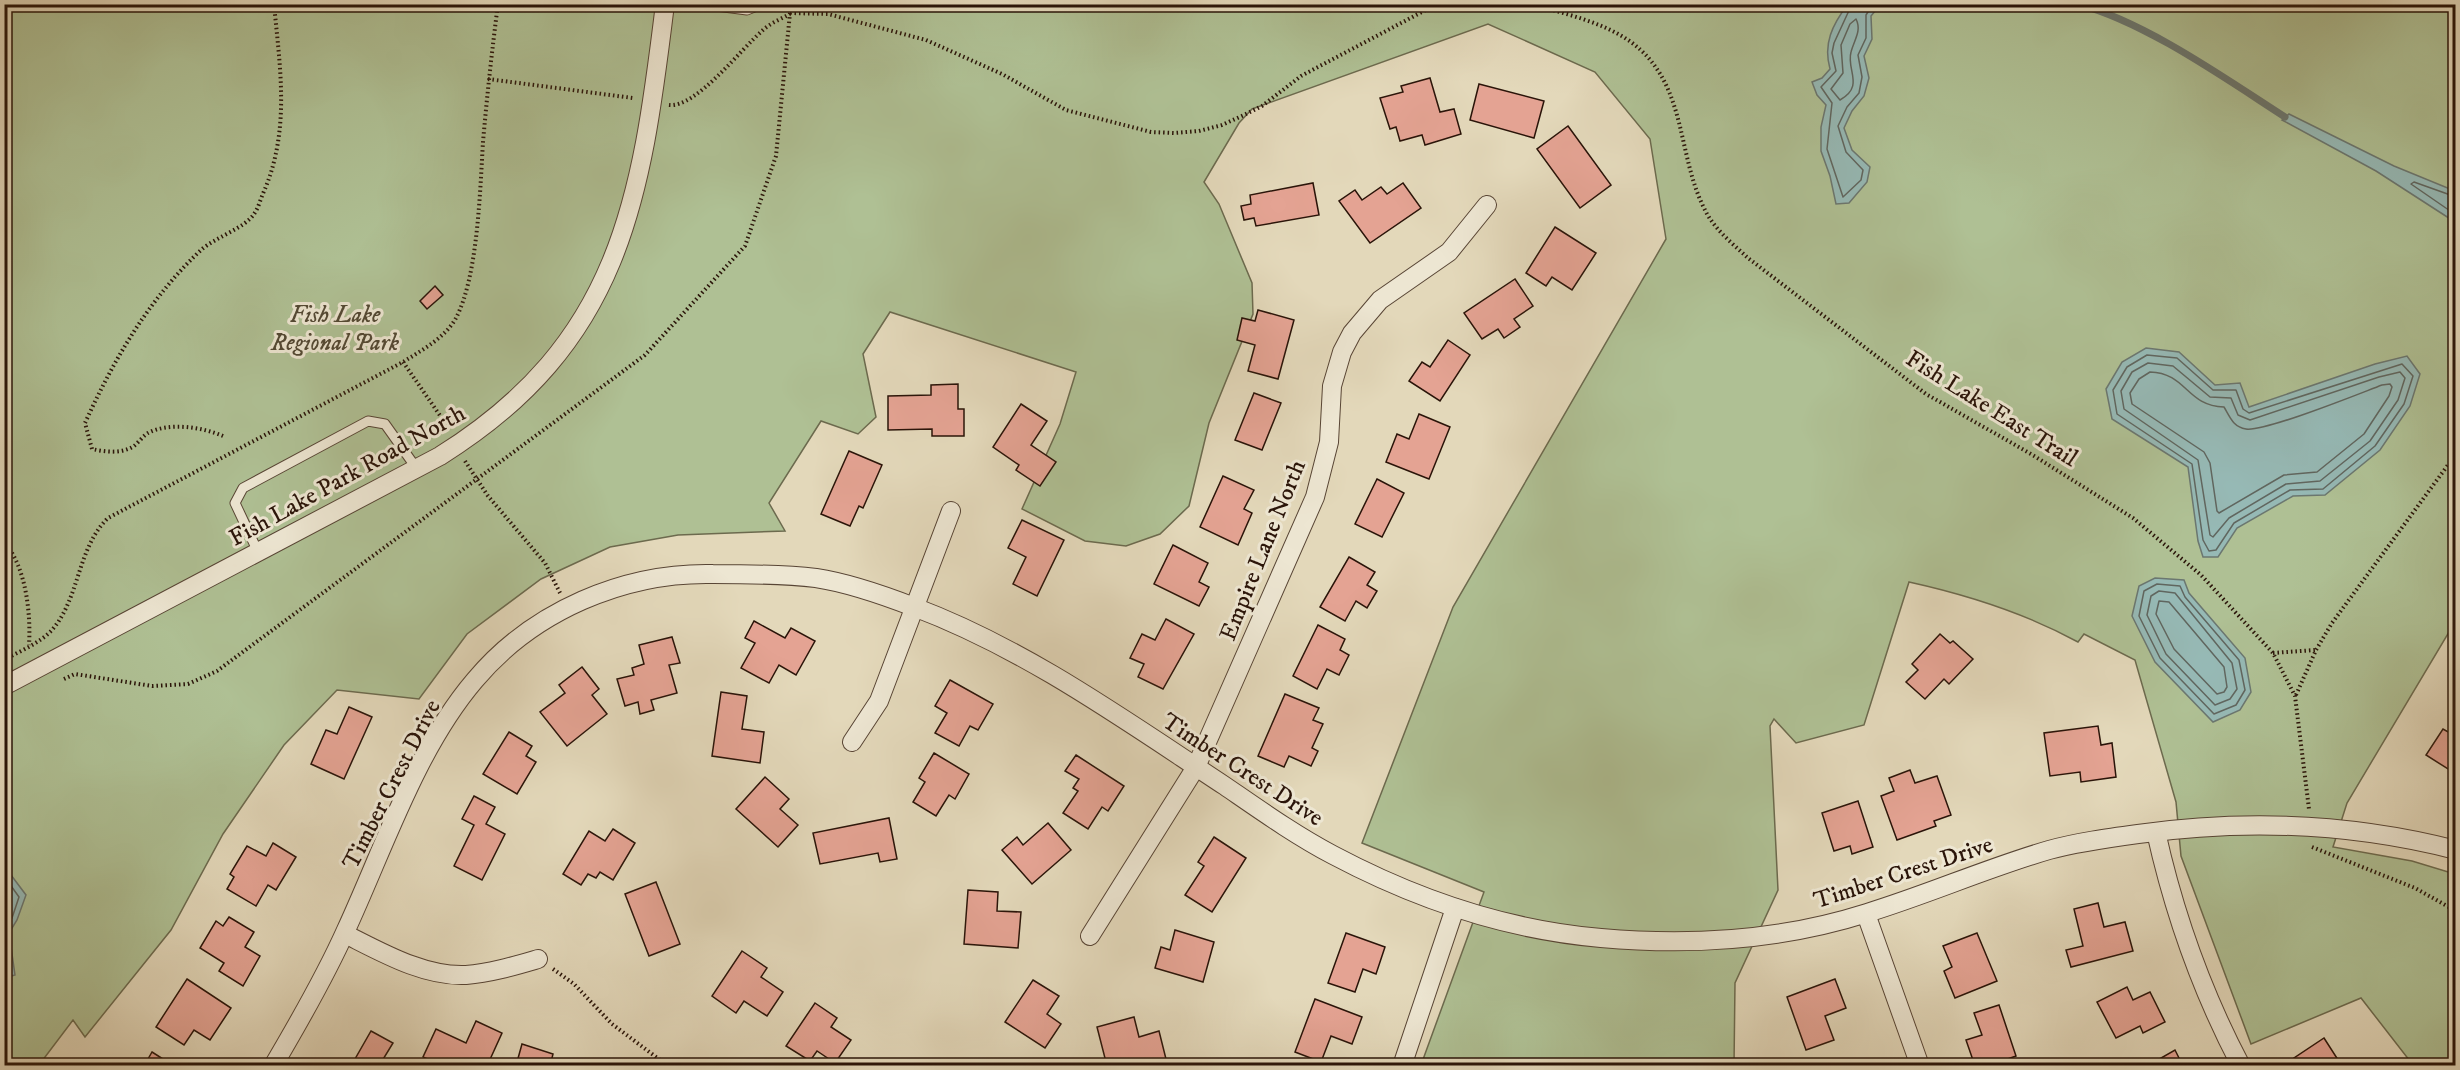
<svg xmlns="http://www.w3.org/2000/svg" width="2460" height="1070" font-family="'IM FELL DW Pica',serif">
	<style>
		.green { fill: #afc094; stroke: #6c6a4e; stroke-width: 1.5 }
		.water { fill: #96b9b5; stroke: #6b7770; stroke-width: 1.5 }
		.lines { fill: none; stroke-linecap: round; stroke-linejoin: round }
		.shore { stroke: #60665f; stroke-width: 1.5 }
		.stream { stroke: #6b7770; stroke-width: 7 }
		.building { fill: #e4a393; stroke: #2a1409; stroke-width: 1.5 }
		.lane-casing { stroke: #584535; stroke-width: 11 }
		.street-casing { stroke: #584535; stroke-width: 20 }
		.path { stroke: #2a1409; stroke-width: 4; stroke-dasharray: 1.5 3; stroke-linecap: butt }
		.lane { stroke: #ede6d2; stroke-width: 9 }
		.street { stroke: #ede6d2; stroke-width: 18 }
		.labels { text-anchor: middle; stroke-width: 6; stroke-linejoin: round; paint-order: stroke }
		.park-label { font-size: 24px; font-style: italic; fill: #524833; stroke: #ede6d2 }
		.street-label { font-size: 24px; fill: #2a1409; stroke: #ede6d2 }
	</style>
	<rect width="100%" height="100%" fill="#e3d8ba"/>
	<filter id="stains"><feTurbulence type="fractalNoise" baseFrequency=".00333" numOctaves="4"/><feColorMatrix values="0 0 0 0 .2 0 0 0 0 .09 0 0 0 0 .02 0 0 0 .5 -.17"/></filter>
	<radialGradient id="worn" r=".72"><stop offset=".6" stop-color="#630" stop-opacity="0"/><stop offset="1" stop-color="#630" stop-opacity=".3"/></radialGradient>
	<path class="green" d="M 5,5 L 2455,5 L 2455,622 L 2347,803 L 2333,847 L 2412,861 L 2455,874 L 2455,1065 L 2413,1065 L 2361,998 L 2251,1044 L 2181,856 L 2176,802 L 2135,660 L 2084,634 L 2078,642 C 2025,613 1968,595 1909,582 L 1864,725 L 1796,743 L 1774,719 L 1770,726 L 1778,890 L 1735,983 L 1734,1065 L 1421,1065 L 1484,892 L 1362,843 L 1453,607 L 1666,239 L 1650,139 L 1595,72 L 1488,24 L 1252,109 L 1239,123 L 1204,182 L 1219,204 L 1252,283 L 1253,314 L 1209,423 L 1189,506 L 1160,534 L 1126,546 L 1085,541 L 1022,509 L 1060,424 L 1076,372 L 890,312 L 863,354 L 876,417 L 858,434 L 821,421 L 769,503 L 785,531 L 678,535 L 610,547 L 541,579 L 467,634 L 419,699 L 337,690 L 284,745 L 223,834 L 171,930 L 85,1037 L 73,1020 L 39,1065 L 5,1066 Z"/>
	<g class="water">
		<path d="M 1848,4 L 1880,5 L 1871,16 L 1872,39 L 1864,56 L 1869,78 L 1864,96 L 1852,111 L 1844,128 L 1852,150 L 1870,167 L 1867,182 L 1849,203 L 1836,204 L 1830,176 L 1821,151 L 1821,127 L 1826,105 L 1817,95 L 1812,82 L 1822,78 L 1830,69 C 1823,44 1832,25 1848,4 Z"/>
		<path d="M 2289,114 L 2394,166 L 2455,191 L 2455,222 L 2376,171 L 2282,120 Z"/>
		<path d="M 2146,348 L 2179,352 L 2215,385 L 2240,383 L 2249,407 L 2375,364 L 2407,356 L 2420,374 L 2410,406 L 2380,450 L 2325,495 L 2293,496 L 2237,528 L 2218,557 L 2203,557 L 2198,541 L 2188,467 L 2112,419 L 2106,389 L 2122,362 Z"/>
		<path d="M 2155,578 L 2184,580 L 2189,593 L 2245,658 L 2251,692 L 2240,710 L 2213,722 L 2155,662 L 2132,616 L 2139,586 Z"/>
		<path d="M 5,867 L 26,895 L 17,920 L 9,933 L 15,975 L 5,978 Z"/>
	</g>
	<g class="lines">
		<g class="shore">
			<path d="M 1852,4 L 1834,43 L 1832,53 L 1836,71 L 1821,87 L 1832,103 L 1827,149 L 1843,197 L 1861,180 L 1863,170 L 1846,152 L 1838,126 L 1847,107 L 1859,93 L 1862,77 L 1858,55 L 1866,38 L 1866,15 L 1873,4"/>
			<path d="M 1856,19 C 1862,31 1854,40 1851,52 C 1846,70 1865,86 1840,100 L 1831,89 L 1843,73 L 1841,45 L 1850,24 Z"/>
			<path d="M 2456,197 L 2414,182 L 2411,184 L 2456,215"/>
			<path d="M 2147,355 L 2177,358 L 2213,390 L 2236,390 L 2243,409 L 2249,413 L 2402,364 L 2413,376 L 2404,404 L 2375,446 L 2323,489 L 2290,490 L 2234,523 L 2216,550 L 2209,551 L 2203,540 L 2192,464 L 2117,414 L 2113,390 L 2127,367 Z"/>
			<path d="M 2148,363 L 2173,366 L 2210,397 L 2231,398 L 2238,415 L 2250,420 L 2379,377 L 2400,372 L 2405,378 L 2398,400 L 2370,441 L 2320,481 L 2286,484 L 2229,518 L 2213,537 L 2210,535 L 2198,460 L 2124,409 L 2121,391 L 2132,372 Z"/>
			<path d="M 2150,372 C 2187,373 2186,406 2224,407 C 2230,417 2233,427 2246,429 C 2265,432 2358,394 2382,385 L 2390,384 L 2392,387 L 2389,396 L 2364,434 L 2317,472 L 2284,475 L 2219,513 L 2217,511 L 2210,463 L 2204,452 L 2132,404 L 2130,393 L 2139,379 Z"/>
			<path d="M 2157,584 L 2180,586 L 2185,597 L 2239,660 L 2245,690 L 2236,705 L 2214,714 L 2160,658 L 2139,616 L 2144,591 Z"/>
			<path d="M 2159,591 L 2175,593 L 2232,663 L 2237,689 L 2230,699 L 2215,705 L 2166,654 L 2147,615 L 2151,596 Z"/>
			<path d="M 2159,601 L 2169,602 L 2224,667 L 2227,687 L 2224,692 L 2217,694 L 2174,649 L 2156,614 Z"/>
			<path d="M 4,876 L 19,897 L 12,918 L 4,929"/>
		</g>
		<path class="stream" d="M 2077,4 C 2144,21 2226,79 2285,117"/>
	</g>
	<g class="building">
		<path d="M 1430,78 L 1440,112 L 1454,109 L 1461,134 L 1425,145 L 1422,135 L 1400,141 L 1396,127 L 1390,129 L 1380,98 L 1403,92 L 1401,86 Z"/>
		<path d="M 1479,84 L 1544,101 L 1534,138 L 1470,120 Z"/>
		<path d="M 1568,126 L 1611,185 L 1580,208 L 1537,149 Z"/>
		<path d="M 1313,183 L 1319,215 L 1256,226 L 1254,218 L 1244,220 L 1241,206 L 1251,204 L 1250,195 Z"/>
		<path d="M 1403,183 L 1421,208 L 1370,243 L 1339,201 L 1355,190 L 1362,200 L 1381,187 L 1387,194 Z"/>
		<path d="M 1555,227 L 1596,253 L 1572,290 L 1552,277 L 1546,286 L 1526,273 Z"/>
		<path d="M 1515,279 L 1533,306 L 1514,319 L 1520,327 L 1504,338 L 1498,329 L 1482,339 L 1464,313 Z"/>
		<path d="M 435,286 L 443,295 L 427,309 L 420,301 Z"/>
		<path d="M 1258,310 L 1294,320 L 1278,379 L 1248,371 L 1255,345 L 1237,340 L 1242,318 L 1255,321 Z"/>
		<path d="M 1448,340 L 1470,355 L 1440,401 L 1409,381 L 1422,362 L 1430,367 Z"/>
		<path d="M 958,384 L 958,409 L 964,409 L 964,436 L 932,436 L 932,429 L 888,430 L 888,396 L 931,395 L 931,385 Z"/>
		<path d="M 1254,393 L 1281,403 L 1262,450 L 1235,440 Z"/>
		<path d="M 1021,404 L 1047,421 L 1031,445 L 1056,462 L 1040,486 L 1016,470 L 1019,465 L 993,447 Z"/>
		<path d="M 1419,414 L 1450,427 L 1429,479 L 1386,462 L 1397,434 L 1409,439 Z"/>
		<path d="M 849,451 L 882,465 L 863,508 L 859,506 L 850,526 L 821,514 Z"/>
		<path d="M 1223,476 L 1254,490 L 1244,509 L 1252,513 L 1238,545 L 1200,527 Z"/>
		<path d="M 1377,479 L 1404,493 L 1382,537 L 1355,524 Z"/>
		<path d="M 1022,520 L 1064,540 L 1037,596 L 1013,584 L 1026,557 L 1008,548 Z"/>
		<path d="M 1173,545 L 1208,563 L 1199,582 L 1209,587 L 1199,606 L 1154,584 Z"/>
		<path d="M 1349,557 L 1375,572 L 1367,585 L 1377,591 L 1367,608 L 1356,601 L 1345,621 L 1320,607 Z"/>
		<path d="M 1166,619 L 1194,634 L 1163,689 L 1138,677 L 1144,664 L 1130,658 L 1142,634 L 1155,640 Z"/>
		<path d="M 754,621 L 785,638 L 791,628 L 815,641 L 796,675 L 779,665 L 769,683 L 741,668 L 755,643 L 745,638 Z"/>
		<path d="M 1318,625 L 1345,639 L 1340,650 L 1349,655 L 1339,675 L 1327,669 L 1317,689 L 1293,676 Z"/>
		<path d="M 1940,634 L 1950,643 L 1953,641 L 1973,659 L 1949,684 L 1944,679 L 1925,699 L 1906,682 L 1918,670 L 1912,664 Z"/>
		<path d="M 672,637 L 680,663 L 669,665 L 677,693 L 651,700 L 654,710 L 640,714 L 638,702 L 625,706 L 617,679 L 634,675 L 632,668 L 644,664 L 639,645 Z"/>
		<path d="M 582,667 L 599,689 L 592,695 L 607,714 L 567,746 L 540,712 L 565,693 L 559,685 Z"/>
		<path d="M 950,680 L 993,704 L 978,730 L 970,726 L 959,746 L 935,733 L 947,713 L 935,706 Z"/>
		<path d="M 721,692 L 747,696 L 742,729 L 764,732 L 760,763 L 712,756 Z"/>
		<path d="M 1285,694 L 1319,708 L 1313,720 L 1323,724 L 1312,748 L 1318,751 L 1311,766 L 1289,756 L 1284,767 L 1258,756 Z"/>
		<path d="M 349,707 L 372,717 L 344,779 L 311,764 L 326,730 L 337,734 Z"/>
		<path d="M 2456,725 L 2456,774 L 2426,755 L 2443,729 L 2450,733 Z"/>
		<path d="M 2098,726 L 2101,745 L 2112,743 L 2116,777 L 2081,782 L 2080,772 L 2050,776 L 2044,733 Z"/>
		<path d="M 509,732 L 532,746 L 526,756 L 536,762 L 517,794 L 483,774 Z"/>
		<path d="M 934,753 L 969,774 L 955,799 L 949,795 L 936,816 L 913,802 L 925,782 L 919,778 Z"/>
		<path d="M 1076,755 L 1124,786 L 1108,811 L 1102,807 L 1088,829 L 1063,813 L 1078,791 L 1073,788 L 1079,779 L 1065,771 Z"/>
		<path d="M 1910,770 L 1915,783 L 1937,776 L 1951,815 L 1934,821 L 1936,826 L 1897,840 L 1881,796 L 1894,791 L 1889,778 Z"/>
		<path d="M 765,777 L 789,799 L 780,809 L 798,825 L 778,847 L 736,809 Z"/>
		<path d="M 474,796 L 495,807 L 486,824 L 505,834 L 482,880 L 454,866 L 474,825 L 462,819 Z"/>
		<path d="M 1858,801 L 1873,847 L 1852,854 L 1850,846 L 1834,851 L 1822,813 Z"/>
		<path d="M 889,818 L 897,859 L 880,862 L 878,853 L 820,864 L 813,833 Z"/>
		<path d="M 1048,823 L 1071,850 L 1032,884 L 1002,850 L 1017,837 L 1023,845 Z"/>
		<path d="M 613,829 L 635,843 L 613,880 L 600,872 L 596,878 L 588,874 L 581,885 L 563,874 L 589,831 L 605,841 Z"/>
		<path d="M 1214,837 L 1246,858 L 1212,912 L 1185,895 L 1204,866 L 1198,862 Z"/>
		<path d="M 273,843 L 296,857 L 276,890 L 268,885 L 256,906 L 227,889 L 234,877 L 230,874 L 247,846 L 266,856 Z"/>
		<path d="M 656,882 L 680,944 L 649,956 L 625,894 Z"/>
		<path d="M 968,890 L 998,892 L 997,911 L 1021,912 L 1018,948 L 964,944 Z"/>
		<path d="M 2098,903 L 2104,927 L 2125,922 L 2133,951 L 2071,967 L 2066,950 L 2083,946 L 2074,909 Z"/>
		<path d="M 229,917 L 254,932 L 245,947 L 260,956 L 243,986 L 219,971 L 224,963 L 200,948 L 216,921 L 223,926 Z"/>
		<path d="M 1175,930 L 1214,942 L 1203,982 L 1155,968 L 1161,947 L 1170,950 Z"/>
		<path d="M 1346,933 L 1385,947 L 1376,974 L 1363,969 L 1355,992 L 1328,983 Z"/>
		<path d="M 1977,933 L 1997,981 L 1955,998 L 1944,971 L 1952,967 L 1943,946 Z"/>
		<path d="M 742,951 L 767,968 L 761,977 L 783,992 L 767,1016 L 744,1001 L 736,1013 L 712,996 Z"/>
		<path d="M 187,979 L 231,1008 L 210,1040 L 194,1030 L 184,1045 L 156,1027 Z"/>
		<path d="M 1835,979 L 1846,1008 L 1825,1016 L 1834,1040 L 1806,1050 L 1787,997 Z"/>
		<path d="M 1033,980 L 1059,996 L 1047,1014 L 1061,1024 L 1045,1048 L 1005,1022 Z"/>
		<path d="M 2127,987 L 2133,1000 L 2150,992 L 2165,1022 L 2143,1033 L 2140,1026 L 2116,1038 L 2097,1002 Z"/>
		<path d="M 1315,999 L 1362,1017 L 1352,1044 L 1331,1036 L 1321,1062 L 1295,1052 Z"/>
		<path d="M 815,1003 L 837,1018 L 831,1027 L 851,1040 L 835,1063 L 817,1051 L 810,1061 L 786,1046 Z"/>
		<path d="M 1999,1005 L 2016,1056 L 1988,1066 L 1975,1066 L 1966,1040 L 1982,1035 L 1974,1013 Z"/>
		<path d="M 1134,1017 L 1139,1037 L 1159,1031 L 1166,1059 L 1141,1066 L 1107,1066 L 1097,1027 Z"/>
		<path d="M 476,1021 L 502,1033 L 487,1066 L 443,1066 L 423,1057 L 436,1029 L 466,1043 Z"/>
		<path d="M 371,1031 L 393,1043 L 382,1061 L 386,1066 L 351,1066 Z"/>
		<path d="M 2324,1038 L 2342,1066 L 2299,1066 L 2294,1058 Z"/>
		<path d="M 522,1044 L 553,1054 L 550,1066 L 508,1066 L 510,1060 L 517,1062 Z"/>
		<path d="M 2175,1050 L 2183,1066 L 2147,1066 Z"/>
		<path d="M 152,1052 L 174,1066 L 144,1066 Z"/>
	</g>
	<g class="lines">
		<g class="lane-casing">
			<g id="lane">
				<path d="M 701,4 L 747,10 L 762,4"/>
				<path d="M 258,552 L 235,503 L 243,488 L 368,421 L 385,424 L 417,469"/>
			</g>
		</g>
		<g class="street-casing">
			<g id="street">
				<path d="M 4,686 L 440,456 C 621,343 641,201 665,4"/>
				<path d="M 852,742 L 879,701 L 951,511"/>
				<path d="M 2156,832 C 2174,913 2202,992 2241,1066"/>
				<path d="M 1866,914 L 1920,1066"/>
				<path d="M 345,934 C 381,952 424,977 466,975 C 491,973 514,966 538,959"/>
				<path d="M 1090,936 L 1196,767 L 1315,497 L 1329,442 L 1332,386 L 1342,352 L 1352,333 L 1380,300 L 1449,252 L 1487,205"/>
				<path d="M 273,1066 C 299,1022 325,977 346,930 C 384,848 416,749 475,680 C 533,611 624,572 713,574 C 747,574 782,574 816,578 C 849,583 883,595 914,607 C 1026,649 1126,721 1225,786 C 1260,810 1295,835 1333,855 C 1416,899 1507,930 1601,938 C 1690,946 1782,940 1867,913 C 1929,894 1987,868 2049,850 C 2078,842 2108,838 2138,834 C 2245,819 2351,823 2456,850"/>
				<path d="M 1402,1066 L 1455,908"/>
			</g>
		</g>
		<g class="path">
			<path d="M 1532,4 C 1565,14 1603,22 1631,42 C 1688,84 1676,154 1705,210 C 1714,229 1733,244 1748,258 L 1926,394 L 2031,454 L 2133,518 L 2201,575 L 2273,653 L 2295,696 L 2309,809"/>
			<path d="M 790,13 L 828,14 L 926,40 L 1002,74 L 1066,110 L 1151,132 L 1174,133 L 1199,131 L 1222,125 L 1244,115 L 1262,106 L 1301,76 L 1437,4"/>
			<path d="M 488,79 L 633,98"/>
			<path d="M 669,105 C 696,108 741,49 762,31 C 770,23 781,19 790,14"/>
			<path d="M 403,362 L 448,427"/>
			<path d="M 223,436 C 202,427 169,422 148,433 C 143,436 139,442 134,446 C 122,454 105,452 92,449 L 85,423 C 114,359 149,299 201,250 C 214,238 245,228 254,214 C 259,207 261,197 265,189 C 290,128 280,68 274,4"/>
			<path d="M 465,461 L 488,496 L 545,563 L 560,593"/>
			<path d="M 4,542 C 26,566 31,614 29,645"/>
			<path d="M 2273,653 L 2315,650"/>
			<path d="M 4,660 C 20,651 40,643 52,630 C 80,598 77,548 108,518 L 403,362 C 422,350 445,338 456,318 C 478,276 480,190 483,142 C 487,96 492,50 498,4"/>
			<path d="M 64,679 L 75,674 L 152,686 L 188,684 L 217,671 L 645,355 L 745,246 L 776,156 L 790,13"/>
			<path d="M 2296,695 L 2316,650 L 2332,623 L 2456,454"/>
			<path d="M 2312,847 L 2415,888 L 2456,911"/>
			<path d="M 553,969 L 574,984 L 612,1024 L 668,1066"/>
			<path d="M 2456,1017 L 2456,1041"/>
		</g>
		<use href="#lane" class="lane"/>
		<use href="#street" class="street"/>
	</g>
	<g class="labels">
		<g class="park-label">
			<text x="335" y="322">Fish Lake<tspan x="335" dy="28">Regional Park</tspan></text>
		</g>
		<g class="street-label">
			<text transform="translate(1992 408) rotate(32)" y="8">Fish Lake East Trail</text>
			<text transform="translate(347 475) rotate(-29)" y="8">Fish Lake Park Road North</text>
			<text transform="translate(1262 550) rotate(-68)" y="8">Empire Lane North</text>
			<text transform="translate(1243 769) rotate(33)" y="8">Timber Crest Drive</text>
			<text transform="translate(391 784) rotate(-63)" y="8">Timber Crest Drive</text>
			<text transform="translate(1903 872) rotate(-18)" y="8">Timber Crest Drive</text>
		</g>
	</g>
	<rect width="2460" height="1070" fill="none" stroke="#e3d8ba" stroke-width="24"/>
	<rect x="6" y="6" width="2448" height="1058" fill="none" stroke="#2a1409" stroke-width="3"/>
	<rect x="12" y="12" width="2436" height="1046" fill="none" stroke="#2a1409" stroke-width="1.5"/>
	<rect width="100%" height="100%" filter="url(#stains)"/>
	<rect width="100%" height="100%" fill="url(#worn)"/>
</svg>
